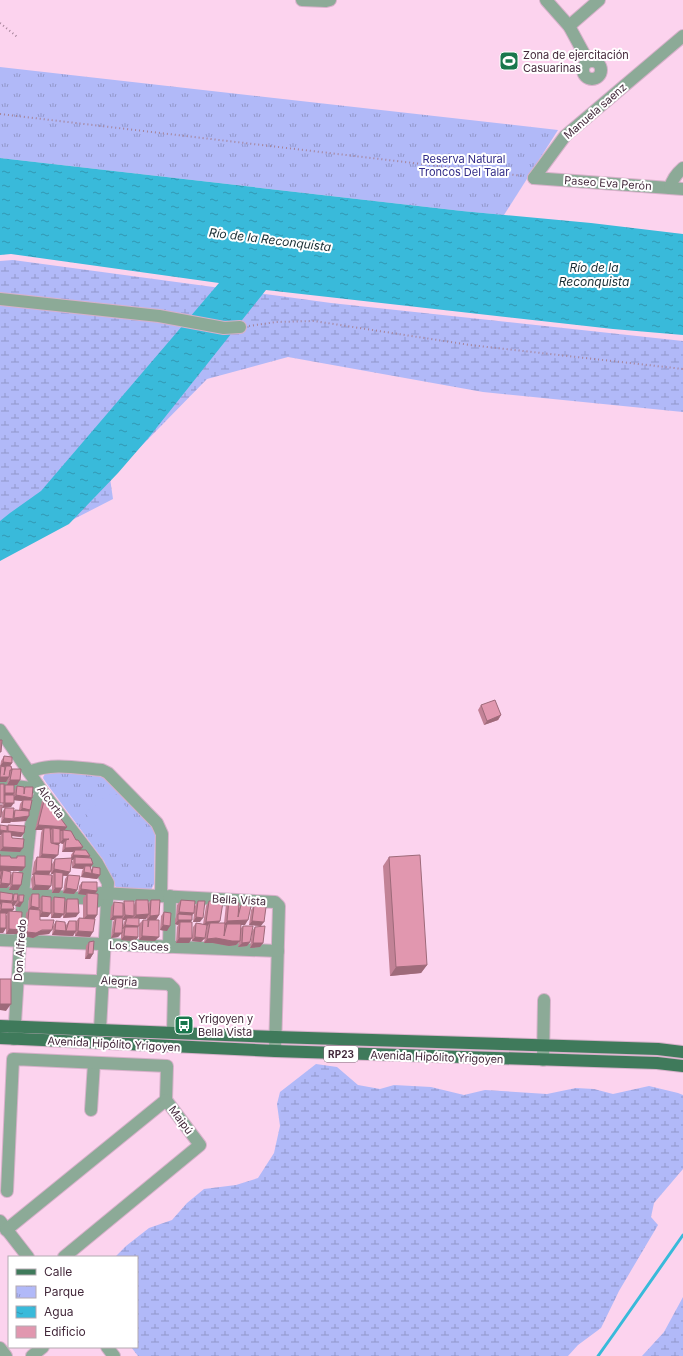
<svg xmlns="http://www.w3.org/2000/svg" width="683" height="1356" font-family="Inter,sans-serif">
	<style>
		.wetland { fill: url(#wetland-marsh) }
		.park { fill: url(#park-tufts) }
		.garden { fill: #b1b9f8 }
		.water { fill: url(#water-ripples) }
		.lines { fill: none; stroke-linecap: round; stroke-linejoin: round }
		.stream { stroke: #39bada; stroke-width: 3 }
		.minor-casing { stroke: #d7b1ca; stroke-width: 14 }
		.major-casing { stroke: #d7b1ca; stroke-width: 14 }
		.path { stroke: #a58399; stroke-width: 2; stroke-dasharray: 1 3; stroke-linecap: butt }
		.minor { stroke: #8caa97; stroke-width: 12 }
		.major { stroke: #3f7a5b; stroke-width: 12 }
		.wall { fill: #c28296; fill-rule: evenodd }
		.shaded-wall { fill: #9e6a7a }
		.building { fill: #e197af; stroke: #9e6a7a }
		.labels { text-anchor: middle; stroke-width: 4; stroke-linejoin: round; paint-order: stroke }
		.shield { fill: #fff; stroke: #7c6a76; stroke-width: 1 }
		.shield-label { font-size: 10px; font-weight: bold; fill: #442a3c }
		.poi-label { font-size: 11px; fill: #442a3c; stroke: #fff; text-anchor: start }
		.street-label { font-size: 11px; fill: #442a3c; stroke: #fff }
		.park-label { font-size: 11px; fill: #312b87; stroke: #fff }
		.water-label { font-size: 12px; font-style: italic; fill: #182d33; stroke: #fff }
	</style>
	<defs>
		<pattern id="wetland-marsh" width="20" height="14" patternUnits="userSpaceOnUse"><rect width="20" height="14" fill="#b1b9f8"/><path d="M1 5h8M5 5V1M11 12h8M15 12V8" fill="none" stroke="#9297ca"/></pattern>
		<pattern id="park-tufts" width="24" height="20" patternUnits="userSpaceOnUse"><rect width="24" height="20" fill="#b1b9f8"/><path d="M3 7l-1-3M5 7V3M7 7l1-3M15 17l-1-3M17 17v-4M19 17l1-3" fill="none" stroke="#9297ca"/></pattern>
		<pattern id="water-ripples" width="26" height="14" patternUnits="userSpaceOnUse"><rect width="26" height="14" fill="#39bada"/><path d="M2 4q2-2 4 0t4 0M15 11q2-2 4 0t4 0" fill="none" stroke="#3297b2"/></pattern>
	</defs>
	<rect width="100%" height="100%" fill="#fcd3ee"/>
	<g class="wetland">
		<path d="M 13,260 L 331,303 L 683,341 L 683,412 L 483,392 L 288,357 L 207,379 L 110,478 L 113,499 L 0,557 L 0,261 Z"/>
		<path d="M 316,1064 L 337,1067 L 358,1085 L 380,1089 L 394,1085 L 431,1087 L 464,1095 L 485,1090 L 547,1094 L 576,1088 L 594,1089 L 613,1094 L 649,1086 L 678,1093 L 683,1095 L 683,1169 L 654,1203 L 651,1217 L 658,1225 L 619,1291 L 601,1328 L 578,1345 L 568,1356 L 138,1356 L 131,1347 L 137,1347 L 137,1257 L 115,1257 L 126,1246 L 149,1228 L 172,1220 L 187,1203 L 204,1189 L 236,1185 L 258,1178 L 274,1153 L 280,1126 L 277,1104 L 280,1092 Z"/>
		<path d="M 683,1297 L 683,1356 L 642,1356 L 664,1332 Z"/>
	</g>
	<g class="park">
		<path d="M 0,67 L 558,130 L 504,215 L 462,211 L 0,158 Z"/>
		<path d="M 46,771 L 101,774 L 151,825 L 155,834 L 154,884 L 151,890 L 148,892 L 117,888 L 114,885 L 104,861 L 47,784 L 43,778 Z"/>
	</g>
	<path class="garden" d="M 113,791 L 152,839 L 125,862 L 85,813 Z"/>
	<path class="water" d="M 0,158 L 462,211 L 591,223 L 683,234 L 683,335 L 613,329 L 266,290 L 150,436 L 118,473 L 69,524 L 0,561 L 0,521 L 10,513 L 41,491 L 219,283 L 11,254 L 0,255 Z"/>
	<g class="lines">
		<path class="stream" d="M 598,1356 L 613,1335 L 683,1235"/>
		<g class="minor-casing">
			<g id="minor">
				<path d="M 302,0 L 326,1 L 330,0"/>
				<path d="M 546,0 L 569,26 L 588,61"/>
				<path d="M 569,26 L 599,0"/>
				<circle cx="592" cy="70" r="9"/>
				<path d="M 534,178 L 565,136 L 683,36"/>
				<path d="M 534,178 L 683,189"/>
				<path d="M 670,188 C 672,179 676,174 683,168"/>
				<path d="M 0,299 L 159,316 L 224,328 L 240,327"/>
				<path d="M 0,730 L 42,791 L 97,863 L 108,883 L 100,1029"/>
				<path d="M 29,772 C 52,762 78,768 102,770 L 108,773 L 157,823 L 162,834 L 161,896"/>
				<path d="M 0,784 L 31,788 L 37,784"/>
				<path d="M 0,855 L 27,856"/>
				<path d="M 0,892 L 94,899 L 98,901"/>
				<path d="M 100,893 L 275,902 L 279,906 L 275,1051"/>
				<path d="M 0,940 L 278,951"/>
				<path d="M 169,947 L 170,896"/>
				<path d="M 18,978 L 169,984 L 174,989 L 173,1033"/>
				<path d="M 14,1039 L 23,894 L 27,856 L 30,829 L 36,803 L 42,791"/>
				<path d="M 543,1060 L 544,1000"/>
				<path d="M 91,1110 L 94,1063"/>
				<path d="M 7,1191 L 13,1059 L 167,1066 L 166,1100"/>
				<path d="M 0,1221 L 28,1257"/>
				<path d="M 6,1230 L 166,1100"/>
				<path d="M 64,1257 L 200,1145 L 166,1100"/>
				<path d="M 107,1347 L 114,1356"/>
				<path d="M 0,1348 L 6,1356"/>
				<path d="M 32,1356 L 43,1347"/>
			</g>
		</g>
		<g class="major-casing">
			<g id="major">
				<path d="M 0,1026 L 275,1037 L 658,1049 L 683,1052"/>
				<path d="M 0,1038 L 275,1051 L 657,1063 L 683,1066"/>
			</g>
		</g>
		<g class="path">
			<path d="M 0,23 L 15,35 L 18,38"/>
			<path d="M 0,114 L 523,176"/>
			<path d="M 249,326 L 276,322 L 314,321 L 470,345 L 683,369"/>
		</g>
		<use href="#minor" class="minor"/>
		<use href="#major" class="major"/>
	</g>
	<g class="wall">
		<path d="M 481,705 L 501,715 L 498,720 L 484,725 L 478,710 Z"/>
		<path d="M 4,756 L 12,763 L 10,766 L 12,769 L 17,785 L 14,785 L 14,791 L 17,786 L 24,789 L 25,787 L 32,798 L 30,800 L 30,810 L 26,821 L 11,822 L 11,821 L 10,823 L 1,823 L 2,812 L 5,808 L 13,812 L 15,810 L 19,810 L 20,804 L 22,801 L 14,800 L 11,807 L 2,808 L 4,787 L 5,785 L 7,785 L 8,779 L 6,782 L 0,782 L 0,767 L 1,761 Z"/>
		<path d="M 45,797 L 67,827 L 64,830 L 80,850 L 90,856 L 88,858 L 93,864 L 90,868 L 91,870 L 93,867 L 100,875 L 97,879 L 81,877 L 82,871 L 83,869 L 72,868 L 72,862 L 73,860 L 72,860 L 68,875 L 77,890 L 74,894 L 63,893 L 65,879 L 67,876 L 63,876 L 62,888 L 59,893 L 52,893 L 52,880 L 51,886 L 48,890 L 32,890 L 31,879 L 33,875 L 32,875 L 34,862 L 37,857 L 39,857 L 41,833 L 42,830 L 35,830 L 42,801 ZM 60,843 L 63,844 L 62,852 L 73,852 L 71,855 L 71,858 L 55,859 L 52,864 L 52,859 ZM 51,871 L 51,874 L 53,874 L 52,876 L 49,875 Z"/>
		<path d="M 8,825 L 24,833 L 21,837 L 12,836 L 12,838 L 20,852 L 0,851 L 0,836 L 1,835 L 0,835 Z"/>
		<path d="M 0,856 L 11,858 L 16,858 L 17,856 L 25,867 L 22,871 L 7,871 L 11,875 L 13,872 L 21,885 L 18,890 L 9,890 L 10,885 L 7,888 L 0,888 L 0,871 L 2,872 L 2,871 L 0,871 Z"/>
		<path d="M 389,857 L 427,965 L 421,973 L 390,976 L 383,866 Z"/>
		<path d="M 82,882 L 97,891 L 95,894 L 94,919 L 90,937 L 75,936 L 75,932 L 73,936 L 52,935 L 53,927 L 49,934 L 39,935 L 33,938 L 24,936 L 26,913 L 28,911 L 29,898 L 32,894 L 39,899 L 42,896 L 48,917 L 40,917 L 40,920 L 53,926 L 56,921 L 66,925 L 69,921 L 76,921 L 79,918 L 83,918 L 83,898 L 86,895 L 78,894 L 79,886 Z"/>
		<path d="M 0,892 L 12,896 L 14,894 L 17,898 L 19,895 L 20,907 L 15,906 L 16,902 L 14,906 L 13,906 L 12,911 L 21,930 L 18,934 L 6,934 L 6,916 L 7,914 L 6,914 L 6,928 L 3,933 L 0,933 Z"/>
		<path d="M 54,897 L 64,903 L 67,899 L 76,917 L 63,918 L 63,914 L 60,918 L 51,918 L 51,902 Z"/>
		<path d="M 229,899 L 238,909 L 241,905 L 245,925 L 241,925 L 240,929 L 243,926 L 250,942 L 247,946 L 238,947 L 239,942 L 236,945 L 229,946 L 213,943 L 204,943 L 206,927 L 207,926 L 205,938 L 201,942 L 192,941 L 192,938 L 189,943 L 176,943 L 177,927 L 178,925 L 175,924 L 175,919 L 176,917 L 177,905 L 181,900 L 194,913 L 192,916 L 191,922 L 192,936 L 193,927 L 196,923 L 203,924 L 206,906 L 209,901 L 220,921 L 218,923 L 224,923 L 226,904 Z"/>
		<path d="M 136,900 L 148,904 L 151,900 L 159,915 L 156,920 L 155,941 L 139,940 L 139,924 L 143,920 L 148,921 L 149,920 L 147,920 L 147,917 L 146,919 L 139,919 L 138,927 L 138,937 L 135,941 L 121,940 L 121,933 L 118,937 L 111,938 L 113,922 L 114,920 L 110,920 L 111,907 L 114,902 L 123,904 L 124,901 L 134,905 ZM 123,920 L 125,920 L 124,922 L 122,929 L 123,929 L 122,931 Z"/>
		<path d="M 198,901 L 200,922 L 193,922 L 195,906 Z"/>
		<path d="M 254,906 L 261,926 L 249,925 L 251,910 Z"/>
		<path d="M 164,912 L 167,931 L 160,930 L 161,916 Z"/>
		<path d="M 255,927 L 263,943 L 260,947 L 250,948 L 252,931 Z"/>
		<path d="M 89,942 L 93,954 L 90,959 L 85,959 L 86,946 Z"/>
	</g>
	<g class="shaded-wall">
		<path d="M 501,715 L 498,720 L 484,725 L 487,721 Z"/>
		<path d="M 3,762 L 12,763 L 9,767 L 6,766 L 5,767 L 0,766 Z"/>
		<path d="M 0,777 L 9,777 L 6,782 L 0,782 Z"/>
		<path d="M 10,780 L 20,780 L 17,785 L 7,785 Z"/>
		<path d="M 5,793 L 14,793 L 11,798 L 5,795 L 3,798 L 2,798 Z"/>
		<path d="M 16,795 L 32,798 L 29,802 L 23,800 L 22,801 L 12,800 Z"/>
		<path d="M 5,803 L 14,803 L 11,807 L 2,808 Z"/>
		<path d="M 22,808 L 30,810 L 27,814 L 19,813 Z"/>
		<path d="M 29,816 L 26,821 L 11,822 L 14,818 Z"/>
		<path d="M 4,818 L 13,819 L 10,823 L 1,823 Z"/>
		<path d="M 38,825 L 67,827 L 64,831 L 53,831 L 53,828 L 51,830 L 44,830 L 44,828 L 42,830 L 35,830 Z"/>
		<path d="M 0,830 L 7,831 L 4,835 L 3,832 L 1,835 L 0,835 Z"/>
		<path d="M 8,831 L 24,833 L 21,837 L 5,835 Z"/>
		<path d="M 63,839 L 69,839 L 66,840 L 63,844 L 60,843 Z"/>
		<path d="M 53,843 L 60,843 L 57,847 L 50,847 Z"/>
		<path d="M 3,847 L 23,848 L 20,852 L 0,851 Z"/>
		<path d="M 83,847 L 79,852 L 75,850 L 73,852 L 62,852 L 65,848 Z"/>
		<path d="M 42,854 L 58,855 L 54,859 L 39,859 Z"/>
		<path d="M 73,855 L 90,856 L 87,860 L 75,857 L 73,860 L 70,860 Z"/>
		<path d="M 75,864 L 93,864 L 89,869 L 85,866 L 83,869 L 72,868 Z"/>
		<path d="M 0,866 L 25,867 L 22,871 L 0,871 Z"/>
		<path d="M 54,869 L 70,872 L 67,876 L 55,874 L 55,872 L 53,874 L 51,874 Z"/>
		<path d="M 36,871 L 51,871 L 48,876 L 34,874 L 33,875 L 32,875 Z"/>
		<path d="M 84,872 L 100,875 L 97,879 L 81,877 Z"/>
		<path d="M 1,883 L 10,884 L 7,888 L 0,888 L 0,885 Z"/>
		<path d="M 12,885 L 21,885 L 18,890 L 9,890 Z"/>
		<path d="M 35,885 L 51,886 L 48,890 L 32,890 Z"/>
		<path d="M 55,888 L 62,888 L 59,893 L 52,893 Z"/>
		<path d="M 66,888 L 77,890 L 74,894 L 63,893 Z"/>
		<path d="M 81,889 L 97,891 L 94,895 L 87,893 L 86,895 L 78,894 Z"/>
		<path d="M 0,900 L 12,901 L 9,906 L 2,902 L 0,905 Z"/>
		<path d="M 13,901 L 17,901 L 14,906 L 10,905 Z"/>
		<path d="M 19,902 L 23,902 L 20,907 L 15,906 Z"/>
		<path d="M 31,906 L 39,908 L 36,912 L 29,909 Z"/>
		<path d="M 1,909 L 14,909 L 10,914 L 9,911 L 7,914 L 0,914 L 0,911 Z"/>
		<path d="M 42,912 L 51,913 L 48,917 L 39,917 Z"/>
		<path d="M 179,912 L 194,913 L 190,917 L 178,914 L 176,917 Z"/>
		<path d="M 54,913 L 64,914 L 60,918 L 51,918 Z"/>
		<path d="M 66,913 L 79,913 L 76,917 L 63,918 Z"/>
		<path d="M 149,914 L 146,919 L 133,919 L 136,915 Z"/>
		<path d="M 87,915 L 97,915 L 94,920 L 83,920 Z"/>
		<path d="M 125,915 L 134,916 L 130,920 L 127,918 L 125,920 L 122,920 Z"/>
		<path d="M 159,915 L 156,920 L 147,920 L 150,916 Z"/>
		<path d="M 113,916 L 123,916 L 120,921 L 116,918 L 114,920 L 110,920 Z"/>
		<path d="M 196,917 L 203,918 L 200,922 L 193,922 Z"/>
		<path d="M 178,920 L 192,920 L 188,925 L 180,922 L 178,925 L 175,924 Z"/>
		<path d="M 248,920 L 245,925 L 224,925 L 227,921 Z"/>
		<path d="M 220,921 L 217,925 L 210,923 L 207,926 L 202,926 L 206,922 Z"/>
		<path d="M 252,921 L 264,922 L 261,926 L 249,925 Z"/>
		<path d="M 125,925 L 139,926 L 136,930 L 125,927 L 123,929 L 122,929 Z"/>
		<path d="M 163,925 L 170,926 L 167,931 L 160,930 Z"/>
		<path d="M 0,928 L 6,928 L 3,933 L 0,933 Z"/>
		<path d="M 9,929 L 21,930 L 18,934 L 6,934 Z"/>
		<path d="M 52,930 L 49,934 L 39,935 L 33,938 L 24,936 L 27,932 Z"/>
		<path d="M 55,930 L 76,931 L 73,936 L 52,935 Z"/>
		<path d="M 78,931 L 93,932 L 90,937 L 75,936 Z"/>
		<path d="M 114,933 L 122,933 L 118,937 L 111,938 Z"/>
		<path d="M 124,936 L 138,937 L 135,941 L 121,940 Z"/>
		<path d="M 142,936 L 159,937 L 155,941 L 139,940 Z"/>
		<path d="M 195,937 L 205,938 L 201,942 L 192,941 Z"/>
		<path d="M 179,938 L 192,938 L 189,943 L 176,943 Z"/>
		<path d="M 216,938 L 240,941 L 236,945 L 229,946 L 213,943 L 204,943 L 207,939 Z"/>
		<path d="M 250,942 L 247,946 L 238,947 L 242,943 Z"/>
		<path d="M 253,943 L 263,943 L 260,947 L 250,948 Z"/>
		<path d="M 88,954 L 93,954 L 90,959 L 85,959 Z"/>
		<path d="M 427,965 L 421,973 L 390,976 L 396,967 Z"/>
		<path d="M 0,1004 L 11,1004 L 6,1011 L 0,1010 Z"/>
	</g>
	<g class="building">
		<path d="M 495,700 L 501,715 L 487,721 L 481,705 Z"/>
		<path d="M 0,740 L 2,740 L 1,752 L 0,752 Z"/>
		<path d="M 4,756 L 12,757 L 12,763 L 3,762 Z"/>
		<path d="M 1,766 L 5,767 L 4,775 L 6,766 L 11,766 L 12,770 L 12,769 L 21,769 L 20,780 L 10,780 L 12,770 L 10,770 L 9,777 L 0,777 Z"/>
		<rect x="0" y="784" width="4" height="19"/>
		<rect x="5" y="785" width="9" height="8"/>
		<path d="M 17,786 L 24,787 L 24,794 L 25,787 L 33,787 L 32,798 L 16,795 Z"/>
		<rect x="5" y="795" width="9" height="8"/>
		<path d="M 45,797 L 67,827 L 38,825 Z"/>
		<path d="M 23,800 L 32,800 L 30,810 L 22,808 Z"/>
		<path d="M 0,805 L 2,805 L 1,817 L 0,817 Z"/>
		<path d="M 5,808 L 14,808 L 13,819 L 4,818 Z"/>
		<path d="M 15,810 L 29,811 L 29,816 L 14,818 Z"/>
		<path d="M 0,825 L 7,826 L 7,831 L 0,830 Z"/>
		<path d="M 8,825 L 25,826 L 24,833 L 8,831 Z"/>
		<path d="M 44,828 L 50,828 L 51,843 L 59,845 L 58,855 L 42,854 Z"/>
		<path d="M 53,828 L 60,829 L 60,843 L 53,843 Z"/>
		<path d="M 63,830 L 71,831 L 76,840 L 78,840 L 83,847 L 65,848 L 66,840 L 69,839 L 63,839 Z"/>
		<path d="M 3,832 L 11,832 L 12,838 L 24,839 L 23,848 L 3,847 Z"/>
		<path d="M 75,850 L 86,850 L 90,856 L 73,855 Z"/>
		<path d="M 0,854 L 0,856 L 10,856 L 11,858 L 17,858 L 17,856 L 25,856 L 25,867 L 0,866 Z"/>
		<path d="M 420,855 L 427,965 L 396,967 L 389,857 Z"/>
		<path d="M 37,857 L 52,858 L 51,871 L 36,871 Z"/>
		<path d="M 75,857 L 91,858 L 93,864 L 75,864 Z"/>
		<path d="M 72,858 L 70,872 L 54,869 L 55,859 Z"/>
		<path d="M 85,866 L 90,866 L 92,873 L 93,867 L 100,868 L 100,875 L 84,872 Z"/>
		<path d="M 3,870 L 11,872 L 10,884 L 1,883 Z"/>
		<path d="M 0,871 L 2,871 L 0,879 Z"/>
		<path d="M 13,872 L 23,873 L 21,885 L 12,885 Z"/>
		<path d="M 55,872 L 63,873 L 62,888 L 55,888 Z"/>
		<path d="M 34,874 L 52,875 L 51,886 L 35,885 Z"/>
		<path d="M 68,875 L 80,876 L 77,890 L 66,888 Z"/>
		<path d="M 82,882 L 97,882 L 97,891 L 81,889 Z"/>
		<path d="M 0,892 L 13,894 L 12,901 L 0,900 Z"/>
		<path d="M 87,893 L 98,894 L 97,915 L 87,915 Z"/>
		<path d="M 14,894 L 18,894 L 17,901 L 13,901 Z"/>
		<path d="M 32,894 L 39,894 L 39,908 L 31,906 Z"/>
		<path d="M 19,895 L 24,895 L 23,902 L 19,902 Z"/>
		<path d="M 42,896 L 51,897 L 51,913 L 42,912 Z"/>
		<path d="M 54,897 L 65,898 L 64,914 L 54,913 Z"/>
		<path d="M 67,899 L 78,899 L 79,913 L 66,913 Z"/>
		<path d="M 229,899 L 239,903 L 238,917 L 241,905 L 251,906 L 248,920 L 227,921 Z"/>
		<path d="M 136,900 L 148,900 L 149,914 L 136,915 Z"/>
		<path d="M 151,900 L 160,900 L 159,915 L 150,916 Z"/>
		<path d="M 181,900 L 195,901 L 194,913 L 179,912 Z"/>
		<path d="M 124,901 L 134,901 L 134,916 L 125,915 Z"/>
		<path d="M 198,901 L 205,901 L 203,918 L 196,917 Z"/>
		<path d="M 209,901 L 223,902 L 220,921 L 206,922 Z"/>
		<path d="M 2,902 L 12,903 L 14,909 L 1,909 Z"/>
		<path d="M 114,902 L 123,903 L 123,916 L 113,916 Z"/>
		<path d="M 254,906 L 266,907 L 264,922 L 252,921 Z"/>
		<path d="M 29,909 L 40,910 L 40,920 L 54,920 L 52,930 L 42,930 L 36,933 L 27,932 Z"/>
		<path d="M 9,911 L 22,912 L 21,930 L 9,929 Z"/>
		<path d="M 164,912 L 171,913 L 170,926 L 163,925 Z"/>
		<rect x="0" y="913" width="6" height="15"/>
		<path d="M 178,914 L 192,915 L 192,920 L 178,920 Z"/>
		<path d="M 79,918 L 95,919 L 93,932 L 78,931 Z"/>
		<path d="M 116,918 L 123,918 L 122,933 L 114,933 Z"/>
		<path d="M 127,918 L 139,918 L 139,926 L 125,925 Z"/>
		<path d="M 143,920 L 148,920 L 148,927 L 149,920 L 159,920 L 159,937 L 142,936 Z"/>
		<path d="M 56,921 L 65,922 L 66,931 L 55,930 Z"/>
		<path d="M 69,921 L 76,921 L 76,931 L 66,931 Z"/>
		<path d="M 180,922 L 192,922 L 192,938 L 179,938 Z"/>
		<path d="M 196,923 L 207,925 L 205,938 L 195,937 Z"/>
		<path d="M 210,923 L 225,923 L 224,936 L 227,924 L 241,924 L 240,941 L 232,941 L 216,938 L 207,939 Z"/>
		<path d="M 243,926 L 253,926 L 250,942 L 242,943 Z"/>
		<path d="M 265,926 L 263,943 L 253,943 L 255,927 Z"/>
		<path d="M 125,927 L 138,927 L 138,937 L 124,936 Z"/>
		<path d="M 94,941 L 93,954 L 88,954 L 89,942 Z"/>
		<rect x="0" y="979" width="11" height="25"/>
	</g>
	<defs>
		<g id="stadium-square" transform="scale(1)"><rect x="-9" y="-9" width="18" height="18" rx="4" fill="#19774d" stroke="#fff"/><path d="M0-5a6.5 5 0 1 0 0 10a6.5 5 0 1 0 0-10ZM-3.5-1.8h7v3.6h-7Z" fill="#fff"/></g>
		<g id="bus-square" transform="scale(1)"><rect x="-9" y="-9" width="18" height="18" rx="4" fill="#19774d" stroke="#fff"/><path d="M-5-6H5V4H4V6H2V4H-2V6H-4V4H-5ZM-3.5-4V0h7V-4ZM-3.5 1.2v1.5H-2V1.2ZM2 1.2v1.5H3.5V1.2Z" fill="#fff"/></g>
	</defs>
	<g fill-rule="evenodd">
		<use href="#stadium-square" x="509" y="61"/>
		<use href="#bus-square" x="184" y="1025"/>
	</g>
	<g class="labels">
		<rect class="shield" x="324" y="1046" width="34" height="16" rx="3"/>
		<g class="shield-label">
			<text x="341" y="1058">RP23</text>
		</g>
		<g class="poi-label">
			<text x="523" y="59">Zona de ejercitación<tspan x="523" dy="13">Casuarinas</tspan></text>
			<text x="198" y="1023">Yrigoyen y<tspan x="198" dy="13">Bella Vista</tspan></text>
		</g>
		<g class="street-label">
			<text transform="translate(595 111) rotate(-41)" y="4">Manuela saenz</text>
			<text transform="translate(608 183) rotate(4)" y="4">Paseo Eva Perón</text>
			<text transform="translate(51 802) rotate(53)" y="4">Alcorta</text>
			<text transform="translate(239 900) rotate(3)" y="4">Bella Vista</text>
			<text transform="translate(139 946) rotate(2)" y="4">Los Sauces</text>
			<text transform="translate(20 950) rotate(-86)" y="4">Don Alfredo</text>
			<text transform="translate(119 981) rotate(3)" y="4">Alegria</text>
			<text transform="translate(114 1044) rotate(3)" y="4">Avenida Hipólito Yrigoyen</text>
			<text transform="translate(437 1057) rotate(2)" y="4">Avenida Hipólito Yrigoyen</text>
			<text transform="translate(181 1120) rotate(53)" y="4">Maipú</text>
		</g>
		<g class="park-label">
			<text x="464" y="163">Reserva Natural<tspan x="464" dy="13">Troncos Del Talar</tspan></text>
		</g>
		<g class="water-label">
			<text transform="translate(270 240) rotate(7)" y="4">Río de la Reconquista</text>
			<text x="594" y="272">Río de la<tspan x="594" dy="14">Reconquista</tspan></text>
		</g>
	</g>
	<rect x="8" y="1256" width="130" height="92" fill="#ffffff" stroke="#b4aab1"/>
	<rect x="16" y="1269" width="20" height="6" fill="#3f7a5b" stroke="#b4aab1"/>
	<text x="44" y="1276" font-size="12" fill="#442a3c">Calle</text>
	<rect x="16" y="1286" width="20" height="12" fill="url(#park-tufts)" stroke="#b4aab1"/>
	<text x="44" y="1296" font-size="12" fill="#442a3c">Parque</text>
	<rect x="16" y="1306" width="20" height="12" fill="url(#water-ripples)" stroke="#b4aab1"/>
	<text x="44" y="1316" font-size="12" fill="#442a3c">Agua</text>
	<rect x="16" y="1326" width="20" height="12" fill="#e197af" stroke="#b4aab1"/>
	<text x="44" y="1336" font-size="12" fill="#442a3c">Edificio</text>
</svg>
